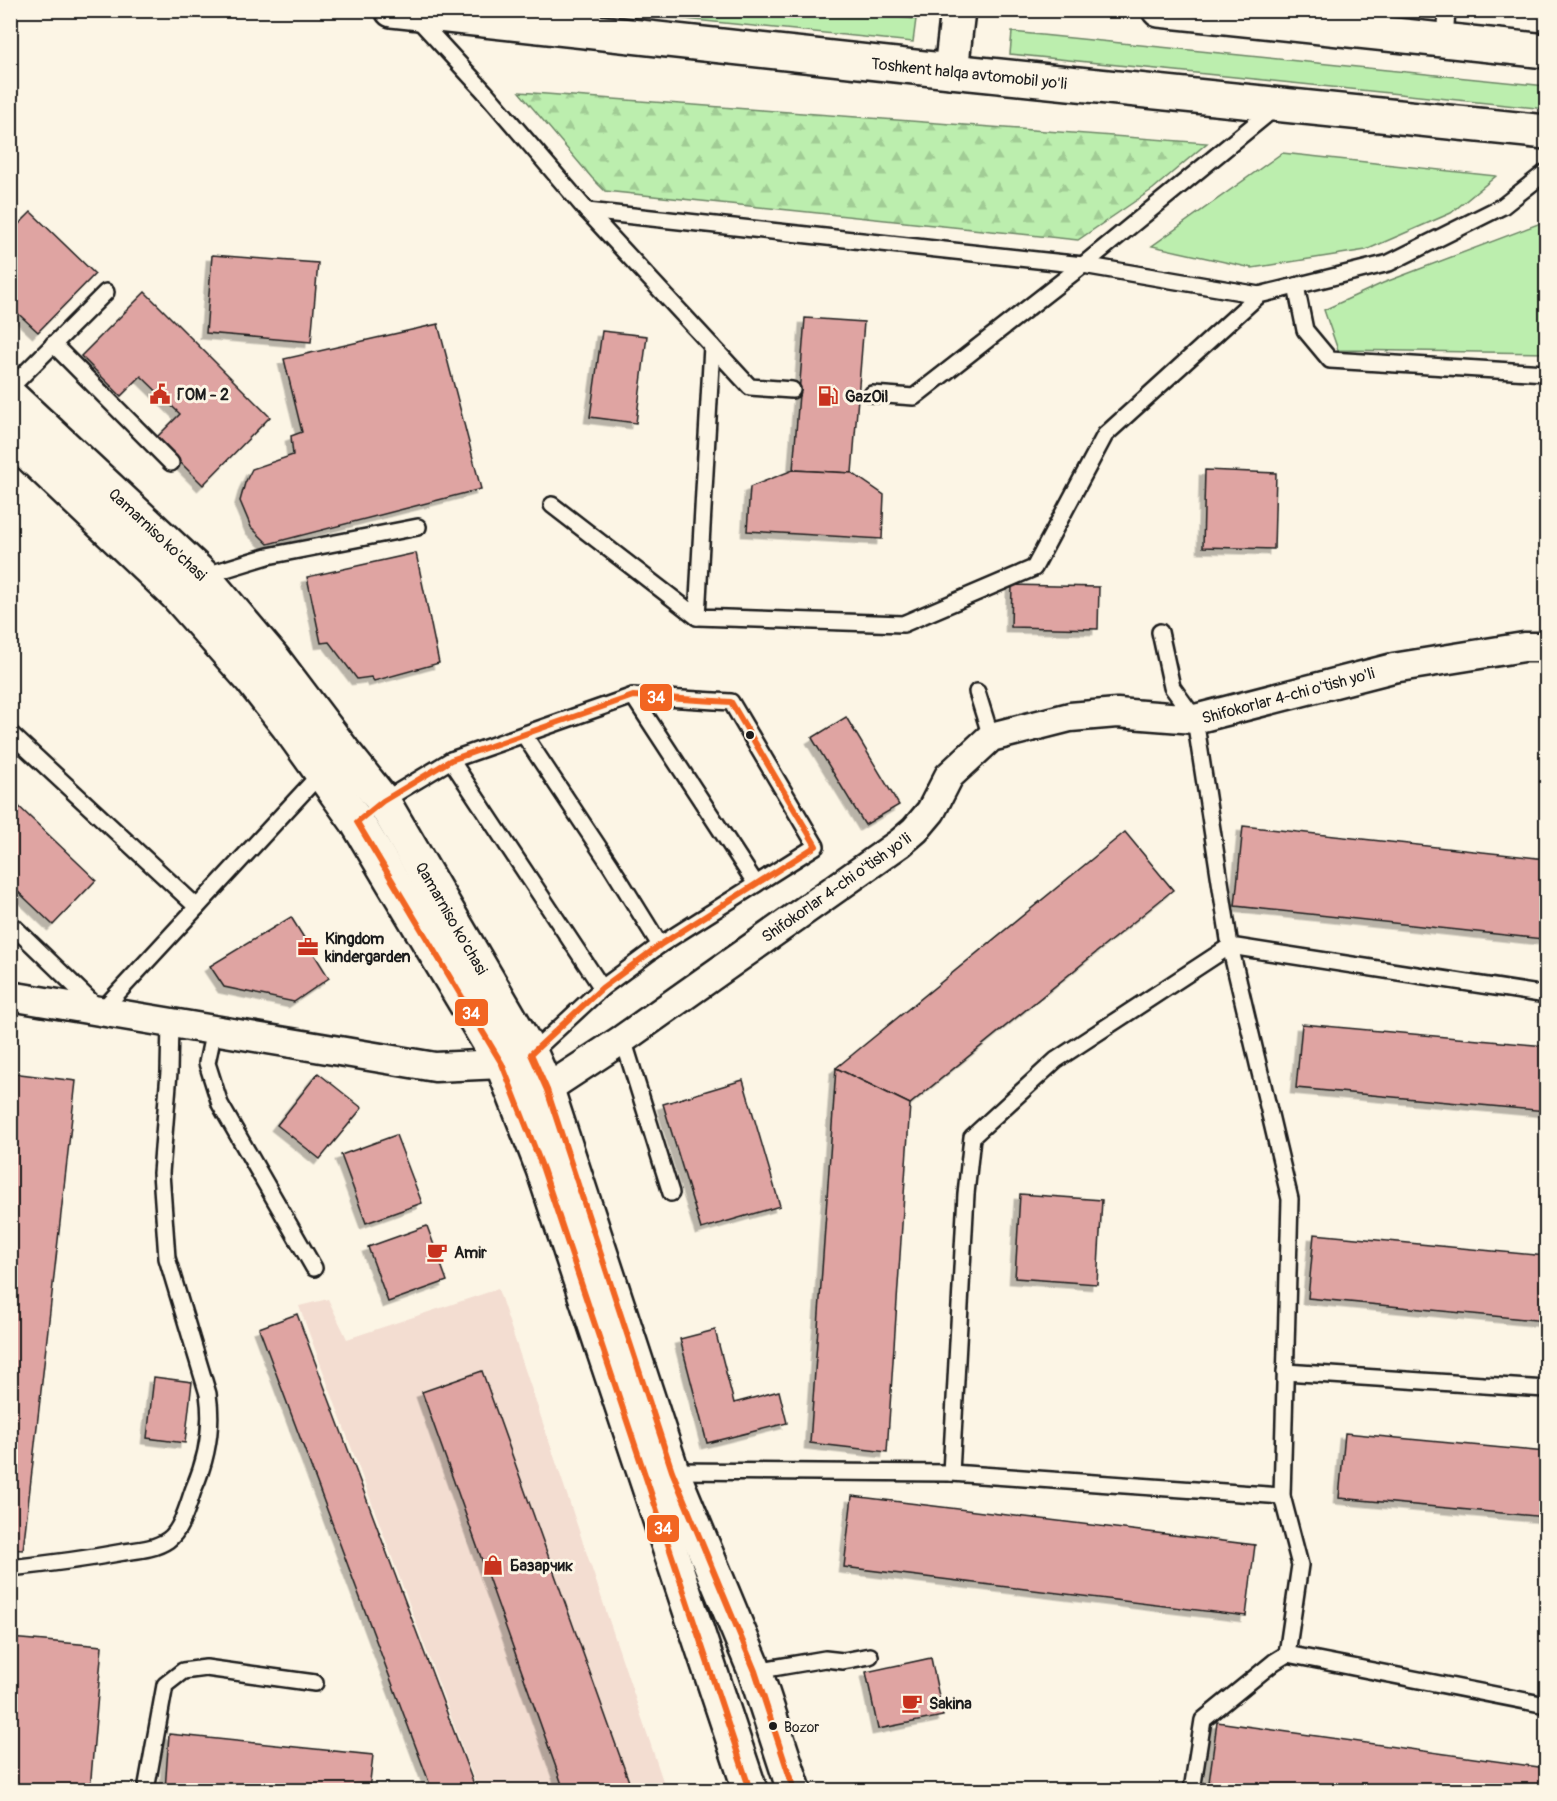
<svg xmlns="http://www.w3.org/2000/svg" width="1557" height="1801" font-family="Pangolin,sans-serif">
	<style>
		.built { fill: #f3ddd1 }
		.grass { fill: #bceeae; stroke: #6c8565; stroke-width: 1.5 }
		.forest { fill: url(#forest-firs); stroke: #6c8565; stroke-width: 1.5 }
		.building { fill: #dfa4a2; stroke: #1c1c1c; stroke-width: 1.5; filter: url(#shadow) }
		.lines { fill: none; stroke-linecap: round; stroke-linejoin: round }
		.service-casing { stroke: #1c1c1c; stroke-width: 20 }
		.minor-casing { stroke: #1c1c1c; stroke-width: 33 }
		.secondary-casing { stroke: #1c1c1c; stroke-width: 38 }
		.trunk-casing { stroke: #1c1c1c; stroke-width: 38 }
		.service { stroke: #fcf5e5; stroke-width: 15 }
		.minor { stroke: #fcf5e5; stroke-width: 28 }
		.secondary { stroke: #fcf5e5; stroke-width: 33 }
		.trunk { stroke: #fcf5e5; stroke-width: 33 }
		.bus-1-casing { stroke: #fcf5e5; stroke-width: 10 }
		.bus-1 { stroke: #f26522; stroke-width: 6 }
		.bus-dot { fill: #1c1c1c; stroke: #fcf5e5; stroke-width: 2 }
		.labels { text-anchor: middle; stroke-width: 6; stroke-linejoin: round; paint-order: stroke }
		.bus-label { font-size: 14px; fill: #1c1c1c; stroke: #fcf5e5; text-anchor: start }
		.street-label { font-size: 16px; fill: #1c1c1c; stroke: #fcf5e5 }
		.poi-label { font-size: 16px; font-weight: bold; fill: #1c1c1c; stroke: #fcf5e5; text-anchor: start }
		.line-badge { stroke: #fcf5e5; stroke-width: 2 }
		.badge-label { font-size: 16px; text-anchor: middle; font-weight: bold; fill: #fff }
	</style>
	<defs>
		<pattern id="forest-firs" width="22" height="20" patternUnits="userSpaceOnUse" patternTransform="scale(1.5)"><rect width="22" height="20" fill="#bceeae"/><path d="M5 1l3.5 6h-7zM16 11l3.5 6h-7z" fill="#a1cc95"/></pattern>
		<filter id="shadow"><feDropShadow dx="-5.5" dy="5.5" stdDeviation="0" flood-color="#0004"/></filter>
	</defs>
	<rect width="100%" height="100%" fill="#fcf5e5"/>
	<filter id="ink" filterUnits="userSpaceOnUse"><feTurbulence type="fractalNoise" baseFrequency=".0167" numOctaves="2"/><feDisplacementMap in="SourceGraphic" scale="12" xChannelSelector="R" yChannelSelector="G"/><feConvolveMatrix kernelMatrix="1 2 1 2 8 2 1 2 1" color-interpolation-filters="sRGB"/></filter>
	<g filter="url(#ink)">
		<path class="built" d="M 498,1289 L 666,1790 L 478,1790 L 299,1306 L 328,1299 L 347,1339 Z"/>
		<g class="grass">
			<path d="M 831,10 L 916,19 L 913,42 L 606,11 Z"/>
			<path d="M 1012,32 L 1546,86 L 1546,109 L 1010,54 Z"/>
			<path d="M 1282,153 L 1496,176 L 1451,213 L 1366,250 L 1252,268 L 1152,246 Z"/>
			<path d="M 1546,221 L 1546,353 L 1338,350 L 1324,310 L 1383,283 Z"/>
		</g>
		<path class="forest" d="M 519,92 L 1207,143 L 1153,189 L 1078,240 L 605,191 L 592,178 Z"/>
		<g class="building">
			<path d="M 31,212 L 95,274 L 38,332 L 10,306 L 10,233 Z"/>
			<path d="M 212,255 L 318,263 L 311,342 L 206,333 Z"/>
			<path d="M 145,292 L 270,417 L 203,485 L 156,438 L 180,414 L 141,376 L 121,396 L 81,356 Z"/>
			<path d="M 805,318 L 864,322 L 852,473 L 793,470 Z"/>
			<path d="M 438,324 L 481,489 L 268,544 L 251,527 L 240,501 L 245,483 L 252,469 L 293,455 L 291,436 L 302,432 L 284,359 Z"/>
			<path d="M 602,331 L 647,336 L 636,423 L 590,417 Z"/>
			<path d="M 793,470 L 852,473 L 884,495 L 882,539 L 747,531 L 750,487 Z"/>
			<path d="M 1205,470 L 1276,473 L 1274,549 L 1203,547 Z"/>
			<path d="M 416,553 L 439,663 L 374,681 L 371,677 L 357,679 L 329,642 L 321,643 L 307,577 Z"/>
			<path d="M 1012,585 L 1099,587 L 1098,629 L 1011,627 Z"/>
			<path d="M 846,717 L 899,805 L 865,825 L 812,738 Z"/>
			<path d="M 10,798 L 96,880 L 53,925 L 10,884 Z"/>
			<path d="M 1243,826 L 1546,859 L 1546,904 L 1543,939 L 1235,906 Z"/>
			<path d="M 1125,832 L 1173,890 L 910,1104 L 836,1068 Z"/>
			<path d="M 291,917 L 329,978 L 294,1002 L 224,987 L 210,966 Z"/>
			<path d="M 1302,1024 L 1546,1046 L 1546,1111 L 1296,1088 Z"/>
			<path d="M 836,1068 L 910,1104 L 887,1452 L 810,1443 Z"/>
			<path d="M 12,1073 L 76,1081 L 23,1550 L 10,1549 L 10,1091 Z"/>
			<path d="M 318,1073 L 362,1108 L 320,1159 L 277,1125 Z"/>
			<path d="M 743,1080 L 780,1206 L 701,1229 L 663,1104 Z"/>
			<path d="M 396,1135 L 422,1203 L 366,1223 L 341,1155 Z"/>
			<path d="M 1020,1194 L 1102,1200 L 1097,1284 L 1015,1278 Z"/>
			<path d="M 427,1226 L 447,1281 L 388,1302 L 368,1247 Z"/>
			<path d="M 1314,1234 L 1546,1256 L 1546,1321 L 1308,1298 Z"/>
			<path d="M 297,1314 L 476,1790 L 432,1790 L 259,1328 Z"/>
			<path d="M 715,1330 L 734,1403 L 779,1391 L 787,1423 L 707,1443 L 680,1339 Z"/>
			<path d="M 482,1371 L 632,1790 L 564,1790 L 422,1392 Z"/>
			<path d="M 154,1377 L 192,1382 L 185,1443 L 147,1438 Z"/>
			<path d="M 1345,1433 L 1546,1452 L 1546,1517 L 1339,1498 Z"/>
			<path d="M 852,1496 L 1255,1545 L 1246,1616 L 844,1567 Z"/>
			<path d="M 10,1638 L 102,1646 L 90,1790 L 10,1790 Z"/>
			<path d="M 931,1658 L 943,1716 L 878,1729 L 866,1672 Z"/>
			<path d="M 1217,1722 L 1546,1768 L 1546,1790 L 1208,1790 Z"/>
			<path d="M 169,1734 L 373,1755 L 369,1790 L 165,1790 Z"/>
			<path d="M 865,1786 L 885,1789 L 892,1790 L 863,1790 Z"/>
		</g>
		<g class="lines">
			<g class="service-casing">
				<g id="service">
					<path d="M 416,17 L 485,92 L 587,211 L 1083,265 L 1259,295 L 1389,263 L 1503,206 L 1546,172"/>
					<path d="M 1445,40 L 1447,10"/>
					<path d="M 587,211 L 750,387 L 792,390"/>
					<path d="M 1296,286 L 1305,330 L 1330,360 L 1546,373"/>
					<path d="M 53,344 L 171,463"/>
					<path d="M 712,346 L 697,617 L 903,624 L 1034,568 L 1105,435 L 1259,295"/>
					<path d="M 10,388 L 106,292"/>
					<path d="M 872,394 L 914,397 L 1083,265 L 1276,107"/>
					<path d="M 552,505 L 697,617"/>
					<path d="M 203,576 L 268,556 L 418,527"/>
					<path d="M 1160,632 L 1172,687 L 1195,719 L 1230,946 L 1290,1199 L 1282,1496 L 1300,1565 L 1287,1654 L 1274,1662 L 1203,1720 L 1192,1790"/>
					<path d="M 977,692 L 991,737"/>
					<path d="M 633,696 L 756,884"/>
					<path d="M 10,733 L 197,907"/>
					<path d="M 524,735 L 611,866 L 660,945"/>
					<path d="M 451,760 L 602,988"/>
					<path d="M 383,801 L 451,760 L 633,696 L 731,702 L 816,846 L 660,945 L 602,988 L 531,1054"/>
					<path d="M 10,923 L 101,1011 L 321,773"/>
					<path d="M 214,1030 L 207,1063 L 220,1104 L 314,1268"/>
					<path d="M 623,1039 L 671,1193"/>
					<path d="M 1285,1372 L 1546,1389"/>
					<path d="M 672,1471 L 951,1473 L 1282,1496"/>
					<path d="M 951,1473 L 966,1194 L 972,1137 L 1056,1060 L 1230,946 L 1546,995"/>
					<path d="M 10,1568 C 48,1564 86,1559 124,1552 C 138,1550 155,1549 168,1540 C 182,1530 188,1504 194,1488 C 207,1458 213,1427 208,1394 L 167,1258 L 161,1173 L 169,1072 L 170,1022"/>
					<path d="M 1287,1654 L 1546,1705"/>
					<path d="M 755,1671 L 825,1659 L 843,1661 L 870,1656"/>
					<path d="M 146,1790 L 165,1685 L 183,1671 L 206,1668 L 315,1683"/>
				</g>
			</g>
			<g class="minor-casing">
				<g id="minor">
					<path d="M 10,996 L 435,1067 L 502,1064 L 521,1058"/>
					<path d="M 527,1102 L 623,1039 L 900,843 L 915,830 L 931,811 L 949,776 L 991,737 L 1070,717 L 1117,713 L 1195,719 L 1393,668 L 1524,647 L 1546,647"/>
				</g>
			</g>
			<g class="secondary-casing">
				<g id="secondary">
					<path d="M 10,396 L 203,576 L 275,661 L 343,751 L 383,801 L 531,1054 L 547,1090 L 672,1471 L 755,1671 L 794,1790"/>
					<path d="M 10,436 L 176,594 L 252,680 L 288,726 L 357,822 L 502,1064 L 543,1169 L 750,1790"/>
				</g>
			</g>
			<g class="trunk-casing">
				<g id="trunk">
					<path d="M 392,10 L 951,71 L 1546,132"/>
					<path d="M 1159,10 L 1546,51"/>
					<path d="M 951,71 L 958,10"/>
				</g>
			</g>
			<use href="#service" class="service"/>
			<use href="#minor" class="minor"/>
			<use href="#secondary" class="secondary"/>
			<use href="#trunk" class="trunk"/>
			<g class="bus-1-casing">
				<path id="bus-1" d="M 750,1790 L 543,1169 L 502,1064 L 357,822 L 383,801 L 451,760 L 633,696 L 731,702 L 816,846 L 660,945 L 602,988 L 531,1054 L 547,1090 L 672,1471 L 755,1671 L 794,1790"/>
			</g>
			<use href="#bus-1" class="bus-1"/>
		</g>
	</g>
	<defs>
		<g id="civic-bare" transform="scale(1.62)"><path d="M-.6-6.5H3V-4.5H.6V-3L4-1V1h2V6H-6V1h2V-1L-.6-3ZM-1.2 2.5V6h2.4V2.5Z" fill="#c8321e" stroke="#fcf5e5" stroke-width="2.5" paint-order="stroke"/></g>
		<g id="fuel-bare" transform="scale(1.62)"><path d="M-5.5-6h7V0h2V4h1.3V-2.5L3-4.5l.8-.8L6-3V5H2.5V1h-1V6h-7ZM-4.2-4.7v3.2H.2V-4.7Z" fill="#c8321e" stroke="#fcf5e5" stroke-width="2.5" paint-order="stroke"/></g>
		<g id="office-bare" transform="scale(1.62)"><path d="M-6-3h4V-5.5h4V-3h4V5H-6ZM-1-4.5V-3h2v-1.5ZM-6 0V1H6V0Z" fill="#c8321e" stroke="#fcf5e5" stroke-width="2.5" paint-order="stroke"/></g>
		<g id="cafe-bare" transform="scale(1.62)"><path d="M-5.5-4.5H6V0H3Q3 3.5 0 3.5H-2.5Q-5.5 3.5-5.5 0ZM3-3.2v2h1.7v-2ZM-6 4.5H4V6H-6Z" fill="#c8321e" stroke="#fcf5e5" stroke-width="2.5" paint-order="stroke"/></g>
		<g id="shop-bare" transform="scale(1.62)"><path d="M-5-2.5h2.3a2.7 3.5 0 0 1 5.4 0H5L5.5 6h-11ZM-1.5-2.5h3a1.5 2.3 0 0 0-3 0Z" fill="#c8321e" stroke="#fcf5e5" stroke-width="2.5" paint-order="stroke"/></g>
	</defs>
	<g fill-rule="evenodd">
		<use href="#civic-bare" x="160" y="394"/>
		<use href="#fuel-bare" x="828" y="396"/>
		<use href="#office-bare" x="308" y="947"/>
		<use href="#cafe-bare" x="437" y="1252"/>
		<use href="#shop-bare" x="493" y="1565"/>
		<use href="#cafe-bare" x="912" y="1703"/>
	</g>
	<g class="bus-dot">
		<circle cx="750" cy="735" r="5"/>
		<circle cx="773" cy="1726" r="5"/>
	</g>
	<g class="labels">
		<g class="bus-label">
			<text x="784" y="1732">Bozor</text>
		</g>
		<g class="street-label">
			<text transform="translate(969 73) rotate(6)" y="6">Toshkent halqa avtomobil yo'li</text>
			<text transform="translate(158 534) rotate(43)" y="6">Qamarniso ko'chasi</text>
			<text transform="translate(1288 695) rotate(-15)" y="6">Shifokorlar 4-chi o'tish yo'li</text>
			<text transform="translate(836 887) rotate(-35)" y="6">Shifokorlar 4-chi o'tish yo'li</text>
			<text transform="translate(452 918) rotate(60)" y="6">Qamarniso ko'chasi</text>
		</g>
		<g class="poi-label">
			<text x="177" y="400">ГОМ - 2</text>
			<text x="845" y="402">GazOil</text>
			<text x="325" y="944">Kingdom<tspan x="325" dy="18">kindergarden</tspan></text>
			<text x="454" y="1258">Amir</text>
			<text x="510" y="1571">Базарчик</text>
			<text x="929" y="1709">Sakina</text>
		</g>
	</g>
	<g class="line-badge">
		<rect x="639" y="683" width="34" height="29" rx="6" fill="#f26522"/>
		<rect x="454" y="998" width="35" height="29" rx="6" fill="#f26522"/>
		<rect x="646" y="1514" width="34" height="29" rx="6" fill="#f26522"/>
	</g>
	<g class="badge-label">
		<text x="656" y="703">34</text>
		<text x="471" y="1019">34</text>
		<text x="663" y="1534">34</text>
	</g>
	<rect width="1557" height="1801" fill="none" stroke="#fcf5e5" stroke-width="36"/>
	<rect x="18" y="18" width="1521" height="1765" fill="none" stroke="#1c1c1c" stroke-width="2" filter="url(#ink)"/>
</svg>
